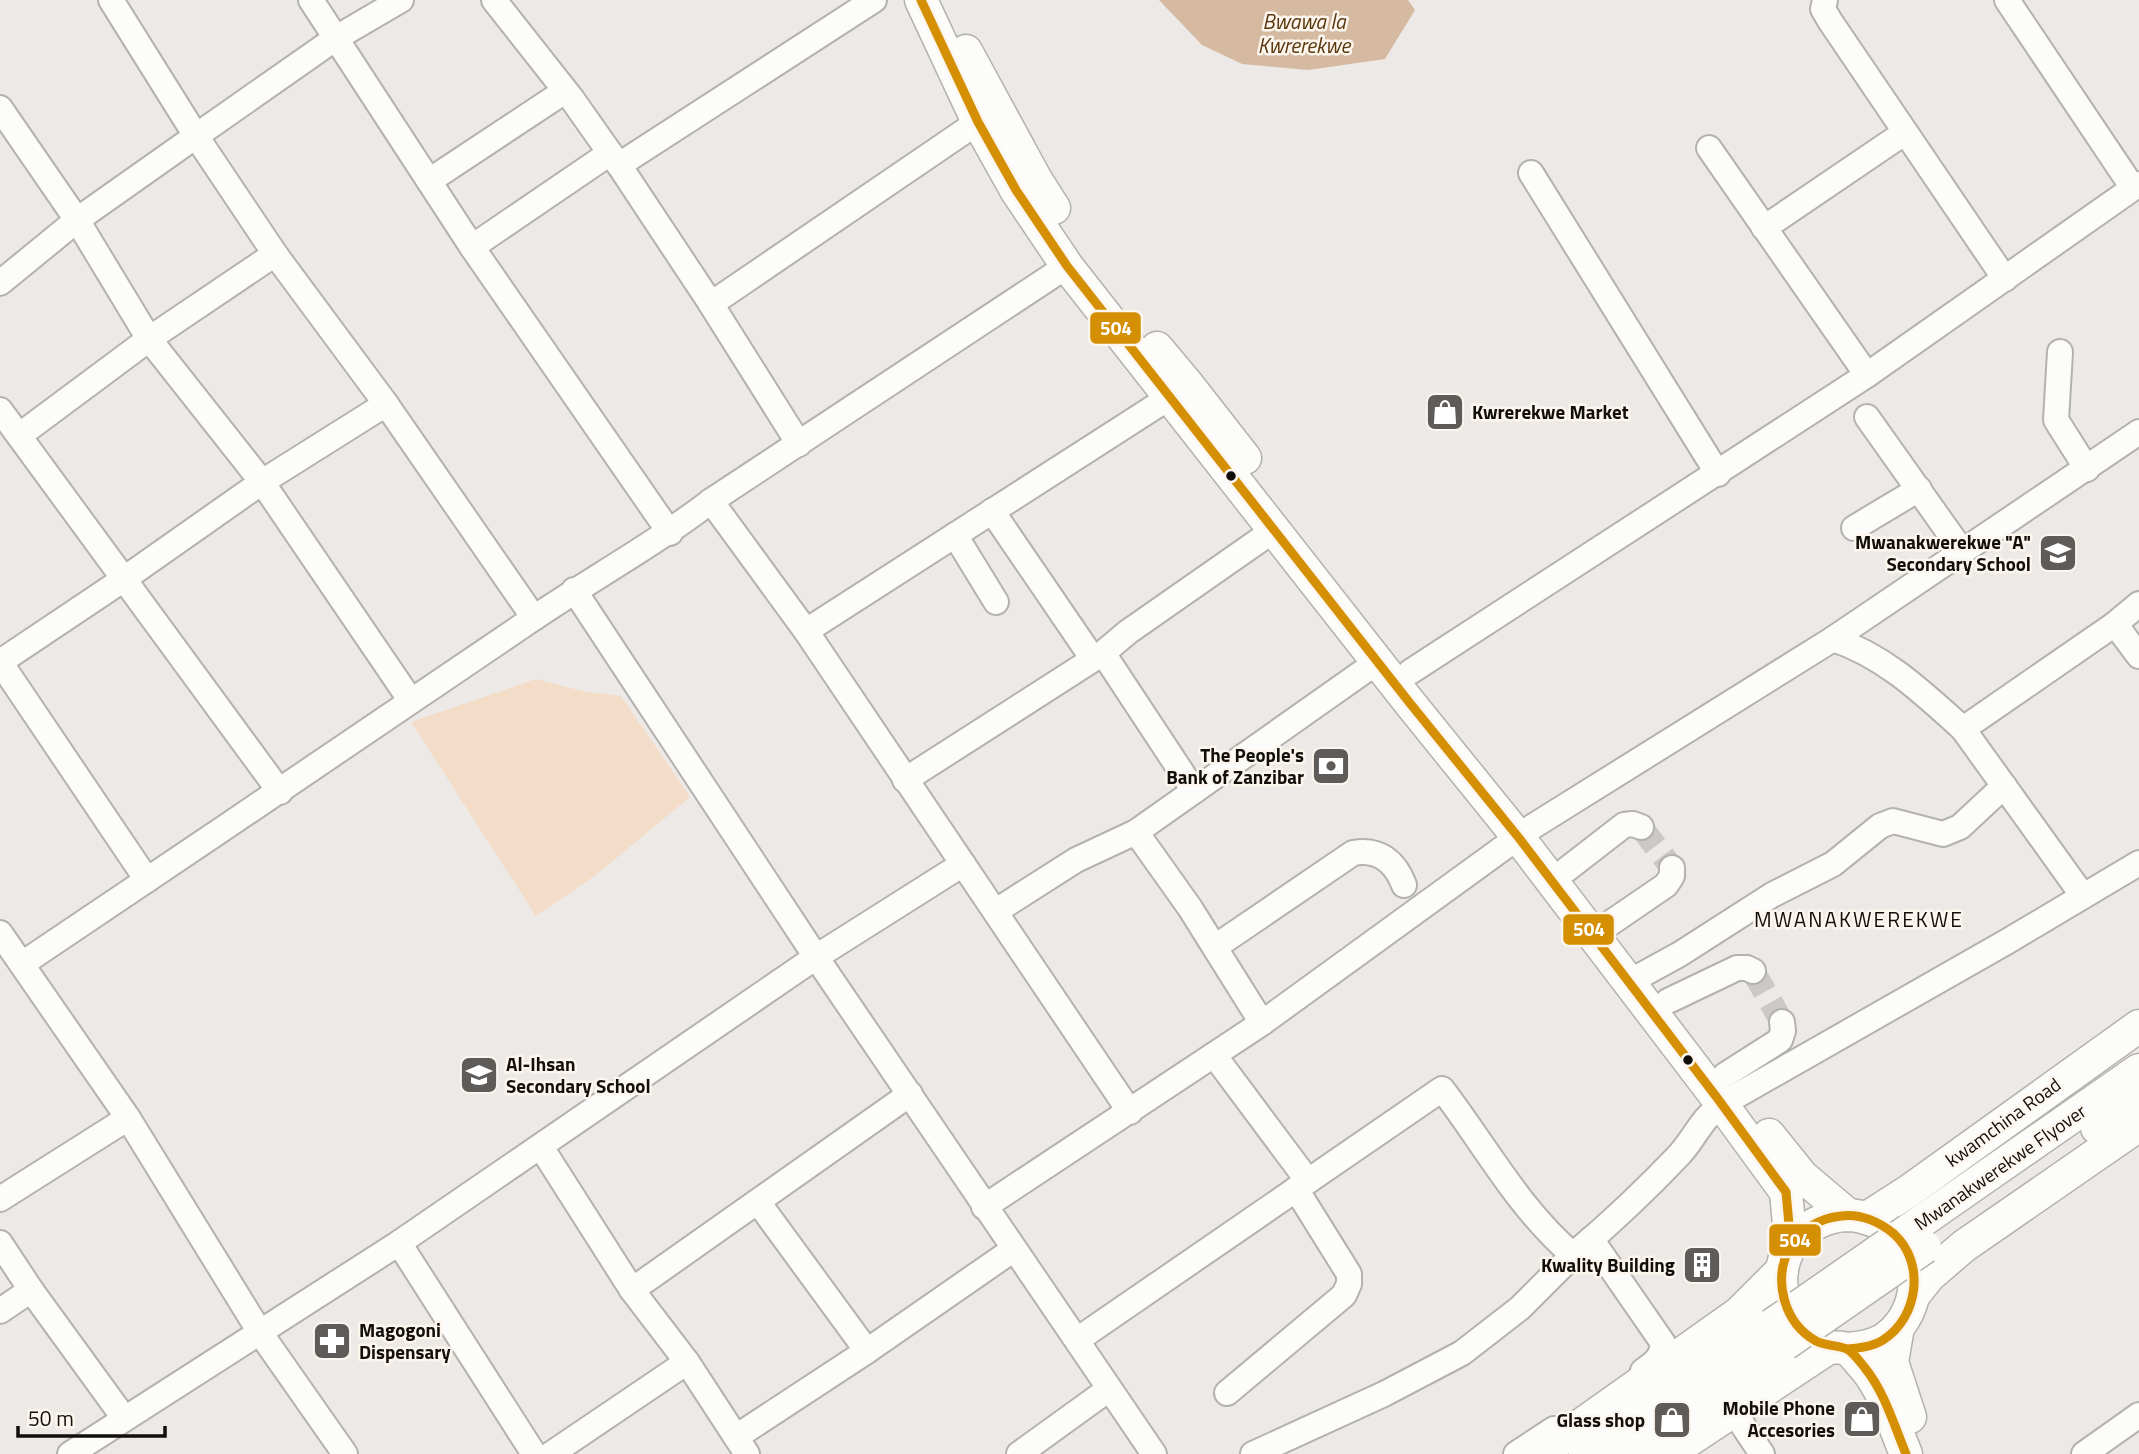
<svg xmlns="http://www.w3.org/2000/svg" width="2139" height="1454" font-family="'Titillium Web',sans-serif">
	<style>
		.green { fill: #f3ddc9 }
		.water { fill: #d5baa1 }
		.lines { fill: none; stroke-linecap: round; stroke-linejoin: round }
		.minor-tunnel { stroke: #cbc8c5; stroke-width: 24; stroke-dasharray: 24 12; stroke-linecap: butt }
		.minor-casing { stroke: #b4b1ae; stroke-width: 28 }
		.major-casing { stroke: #b4b1ae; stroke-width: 35 }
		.minor { stroke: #fcfcfb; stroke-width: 24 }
		.major { stroke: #fcfcfb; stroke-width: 32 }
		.major-bridge-casing { stroke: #b4b1ae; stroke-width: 35; stroke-linecap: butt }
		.major-bridge { stroke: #fcfcfb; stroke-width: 32 }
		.bus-1-casing { stroke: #fdf6ef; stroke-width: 14 }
		.bus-1 { stroke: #d48f02; stroke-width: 9 }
		.bus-dot { fill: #110e0c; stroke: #fdf6ef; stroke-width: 2.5 }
		.labels { text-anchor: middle; stroke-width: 5; stroke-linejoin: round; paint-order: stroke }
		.poi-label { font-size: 19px; font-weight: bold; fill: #110e0c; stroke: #fdf6ef; text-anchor: end }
		.street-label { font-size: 19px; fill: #110e0c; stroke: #fdf6ef }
		.water-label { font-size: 21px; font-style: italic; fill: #5b370c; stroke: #fdf6ef }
		.neighbourhood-label { font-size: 21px; letter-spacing: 2px; fill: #110e0c; stroke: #fdf6ef }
		.line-badge { stroke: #fdf6ef; stroke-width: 2.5 }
		.badge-label { font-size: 19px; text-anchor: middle; font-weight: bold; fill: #fff }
	</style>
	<rect width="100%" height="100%" fill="#ece9e6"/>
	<path class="green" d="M 536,679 L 582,691 L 621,696 L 690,797 L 596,875 L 536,916 L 411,722 Z"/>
	<path class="water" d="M 1159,0 L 1408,0 L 1415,10 L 1385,59 L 1308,70 L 1242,64 L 1202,45 Z"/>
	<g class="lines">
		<g class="minor-tunnel">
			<path d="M 1641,827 L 1672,868"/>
			<path d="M 1753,971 L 1782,1022"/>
		</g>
		<g class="minor-casing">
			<g id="minor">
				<path d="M 111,0 L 196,136 L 275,254 L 386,404 L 534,618"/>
				<path d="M 311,0 L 472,247 L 670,533"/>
				<path d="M 494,0 L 572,99 L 610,153"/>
				<path d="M 1825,0 L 1823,9 L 1830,21 L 2005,279"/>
				<path d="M 2007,0 L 2133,188"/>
				<path d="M 0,108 L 77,220 L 149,339 L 262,482 L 411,701"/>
				<path d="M 1709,148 L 1867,375"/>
				<path d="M 619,165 L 711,304 L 799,444"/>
				<path d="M 1531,173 L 1718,474"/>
				<path d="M 429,181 L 565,91"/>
				<path d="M 1764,228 L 1904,133"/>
				<path d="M 472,247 L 610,153 L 619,165 L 874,0"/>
				<path d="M 0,283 L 77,220 L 196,136 L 336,38 L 401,0"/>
				<path d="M 711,304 L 978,122"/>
				<path d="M 2060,352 L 2056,420 L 2087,469"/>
				<path d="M 0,410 L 280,792"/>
				<path d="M 1867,417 L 1962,551"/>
				<path d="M 20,435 L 149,339 L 275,254"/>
				<path d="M 711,501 L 806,631 L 1130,1112"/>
				<path d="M 992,511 L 1093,659"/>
				<path d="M 1854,528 L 1919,489"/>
				<path d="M 955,535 L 996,602"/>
				<path d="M 574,590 L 816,957 L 1154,1454"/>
				<path d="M 2115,624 L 2139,656"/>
				<path d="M 806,631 L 1170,397"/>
				<path d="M 1833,639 C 1885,656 1923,693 1963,729"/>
				<path d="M 1103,653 L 1194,791"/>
				<path d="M 0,662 L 124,579 L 262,482 L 386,404"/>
				<path d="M 0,662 L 147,880"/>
				<path d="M 1410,672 L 1867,375 L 2139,184"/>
				<path d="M 905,780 L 1103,653 L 1128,632 L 1274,530"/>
				<path d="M 1136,832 L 1190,908 L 1262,1023"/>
				<path d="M 1566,870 L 1624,825 L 1633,824 L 1641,827"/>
				<path d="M 2083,896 L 1963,729 L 2115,624 L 2139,604"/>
				<path d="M 996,911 L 1076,860 L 1136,832 L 1377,662"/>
				<path d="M 1609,924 L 1666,885 L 1672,876 L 1672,868"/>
				<path d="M 0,933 L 128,1118 L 261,1334 L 345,1454"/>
				<path d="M 1215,947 L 1353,853 C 1378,848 1395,861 1404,885"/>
				<path d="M 22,964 C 189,852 356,739 522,626 C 584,583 651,547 711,501 L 1067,266"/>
				<path d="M 1629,982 L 1680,954 L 1772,895 L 1833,864 L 1880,826 L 1893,821 L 1943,834 L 1960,827 L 2004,786"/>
				<path d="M 1668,1001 L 1737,968 L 1747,968 L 1753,971"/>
				<path d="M 1214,1055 L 1308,1181"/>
				<path d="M 1725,1075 L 1780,1040 L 1783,1031 L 1782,1022"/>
				<path d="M 541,1147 L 632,1290 L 687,1362 L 747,1454"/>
				<path d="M 0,1199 L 128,1118"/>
				<path d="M 758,1202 L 867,1351"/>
				<path d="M 984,1207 L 1262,1023 L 1532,827 L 1833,639 L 2139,432"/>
				<path d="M 1591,1239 L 1663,1343 C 1662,1358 1654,1363 1643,1371"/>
				<path d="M 0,1243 L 31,1290 L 124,1418"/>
				<path d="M 399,1243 L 534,1454"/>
				<path d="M 1573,1255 C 1612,1222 1645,1191 1680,1154 C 1696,1136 1701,1119 1722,1104 L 2008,941 L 2139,863"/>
				<path d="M 632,1290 L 910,1094"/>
				<path d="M 0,1311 L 31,1290"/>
				<path d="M 1077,1340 L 1442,1089 C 1485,1145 1518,1208 1573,1255 L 1520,1308 L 1462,1353 L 1384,1394 L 1253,1454"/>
				<path d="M 1227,1393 L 1344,1295 L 1349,1284 L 1349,1274 L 1296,1189"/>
				<path d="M 1734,1412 L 1762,1454"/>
				<path d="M 736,1437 L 867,1351 L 1014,1249"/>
				<path d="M 70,1454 L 399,1243 L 816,957 L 963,864"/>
				<path d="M 551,1454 L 687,1362"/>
				<path d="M 1019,1454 L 1109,1389"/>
				<path d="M 1516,1454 L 1554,1429"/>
				<path d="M 2084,1454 L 2139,1415"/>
			</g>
		</g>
		<g class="major-casing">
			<g id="major">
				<path d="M 921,0 L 978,122 L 1016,190 L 1067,266 L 1409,702 L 1519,838 L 1718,1099 L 1786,1192 L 1791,1246"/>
				<path d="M 966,51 L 1035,178 L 1054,208"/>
				<path d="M 1157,348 L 1188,385 L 1245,458"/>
				<path d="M 2097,1128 L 2139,1099"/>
				<path d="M 1769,1135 L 1802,1176 L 1848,1215"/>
				<path d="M 1867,1218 L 1909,1191 L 2139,1026"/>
				<path d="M 1909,1230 L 2139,1070"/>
				<path d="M 1914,1295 L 1929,1276 L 1964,1246 L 2139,1125"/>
				<path d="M 1898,1327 L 1892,1362 L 1910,1417"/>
				<path d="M 1847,1349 C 1860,1348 1872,1346 1883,1340 C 1917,1319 1926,1268 1898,1238 C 1885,1224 1866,1215 1846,1215 C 1825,1216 1804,1227 1792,1244 C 1773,1273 1780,1313 1807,1335 C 1813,1340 1823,1345 1831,1347 C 1835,1348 1842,1347 1846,1349 C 1853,1352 1860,1363 1865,1368 C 1885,1392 1894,1426 1906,1454"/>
				<path d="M 1540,1454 L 1739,1313 L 1782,1270"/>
				<path d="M 1585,1454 L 1772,1325"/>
				<path d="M 1626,1454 L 1785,1344"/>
				<path d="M 1668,1454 L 1830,1347"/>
			</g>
		</g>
		<use href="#minor" class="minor"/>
		<use href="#major" class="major"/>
		<g class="major-bridge-casing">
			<g id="major-bridge">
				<path d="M 1772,1325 L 1909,1230"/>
				<path d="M 1785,1344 L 1925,1247"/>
			</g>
		</g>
		<use href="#major-bridge" class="major-bridge"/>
		<g class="bus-1-casing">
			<g id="bus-1">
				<path d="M 921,0 L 978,122 L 1016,190 L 1067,266 L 1409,702 L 1519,838 L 1718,1099 L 1786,1192 L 1791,1246"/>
				<path d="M 1847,1349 C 1859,1348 1872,1347 1883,1340 C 1918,1318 1926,1263 1894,1234 C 1880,1222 1860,1213 1841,1216 C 1820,1218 1799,1230 1789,1249 C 1773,1281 1784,1323 1816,1341 C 1826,1346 1837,1345 1847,1349 C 1854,1353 1860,1362 1865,1368 C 1885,1393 1894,1425 1906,1454"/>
			</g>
		</g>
		<use href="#bus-1" class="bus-1"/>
	</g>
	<defs>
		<g id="shop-square" transform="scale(2.0125)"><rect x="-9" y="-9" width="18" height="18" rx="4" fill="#5e5b58" stroke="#fdf6ef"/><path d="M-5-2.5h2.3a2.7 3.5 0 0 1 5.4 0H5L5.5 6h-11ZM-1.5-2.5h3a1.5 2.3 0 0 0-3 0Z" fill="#fff"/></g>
		<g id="school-square" transform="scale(2.0125)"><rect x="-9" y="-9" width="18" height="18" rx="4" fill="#5e5b58" stroke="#fdf6ef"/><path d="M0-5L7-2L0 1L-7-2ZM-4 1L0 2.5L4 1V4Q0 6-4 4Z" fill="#fff"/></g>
		<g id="bank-square" transform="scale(2.0125)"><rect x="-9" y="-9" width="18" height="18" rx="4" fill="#5e5b58" stroke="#fdf6ef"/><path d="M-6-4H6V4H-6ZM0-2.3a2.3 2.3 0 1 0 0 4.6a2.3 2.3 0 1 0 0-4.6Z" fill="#fff"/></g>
		<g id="building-square" transform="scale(2.0125)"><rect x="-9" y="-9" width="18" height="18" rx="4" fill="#5e5b58" stroke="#fdf6ef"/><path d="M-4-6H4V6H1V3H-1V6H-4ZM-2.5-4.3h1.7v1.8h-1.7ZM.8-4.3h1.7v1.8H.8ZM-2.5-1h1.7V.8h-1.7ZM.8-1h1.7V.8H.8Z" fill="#fff"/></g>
		<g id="pharmacy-square" transform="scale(2.0125)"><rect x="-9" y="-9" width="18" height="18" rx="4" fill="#5e5b58" stroke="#fdf6ef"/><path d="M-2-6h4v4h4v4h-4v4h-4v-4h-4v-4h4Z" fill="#fff"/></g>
	</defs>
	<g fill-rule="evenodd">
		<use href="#shop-square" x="1445" y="412"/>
		<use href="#school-square" x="2058" y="553"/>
		<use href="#bank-square" x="1331" y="766"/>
		<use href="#school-square" x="479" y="1075"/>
		<use href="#building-square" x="1702" y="1265"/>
		<use href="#pharmacy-square" x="332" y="1341"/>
		<use href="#shop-square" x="1862" y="1419"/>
		<use href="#shop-square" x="1672" y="1420"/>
	</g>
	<g class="bus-dot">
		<circle cx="1231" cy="476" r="6"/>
		<circle cx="1688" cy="1060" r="6"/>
	</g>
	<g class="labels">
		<g class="poi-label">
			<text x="1472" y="419" text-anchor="start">Kwrerekwe Market</text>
			<text x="2031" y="549">Mwanakwerekwe "A"<tspan x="2031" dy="22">Secondary School</tspan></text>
			<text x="1304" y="762">The People's<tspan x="1304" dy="22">Bank of Zanzibar</tspan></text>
			<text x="506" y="1071" text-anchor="start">Al-Ihsan<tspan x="506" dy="22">Secondary School</tspan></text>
			<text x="1675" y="1272">Kwality Building</text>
			<text x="359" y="1337" text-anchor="start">Magogoni<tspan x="359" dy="22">Dispensary</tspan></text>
			<text x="1835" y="1415">Mobile Phone<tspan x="1835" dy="22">Accesories</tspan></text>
			<text x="1645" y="1427">Glass shop</text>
		</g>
		<g class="street-label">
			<text transform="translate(2003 1122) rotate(-36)" y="7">kwamchina Road</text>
			<text transform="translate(2000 1167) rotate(-35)" y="7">Mwanakwerekwe Flyover</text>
		</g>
		<g class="water-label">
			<text x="1304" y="29">Bwawa la<tspan x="1304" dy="24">Kwrerekwe</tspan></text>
		</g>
		<g class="neighbourhood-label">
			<text x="1859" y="927">MWANAKWEREKWE</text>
		</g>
	</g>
	<g class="line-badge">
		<rect x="1089" y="311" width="53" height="34" rx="7" fill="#d48f02"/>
		<rect x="1562" y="913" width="53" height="33" rx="7" fill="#d48f02"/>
		<rect x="1768" y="1223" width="54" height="34" rx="7" fill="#d48f02"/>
	</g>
	<g class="badge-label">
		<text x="1116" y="335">504</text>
		<text x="1589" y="936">504</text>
		<text x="1795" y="1247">504</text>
	</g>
	<path d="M18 1426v10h147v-10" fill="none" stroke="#110e0c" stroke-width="3.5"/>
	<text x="28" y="1426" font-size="21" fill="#110e0c" stroke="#fdf6ef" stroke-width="5" paint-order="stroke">50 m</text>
</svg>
